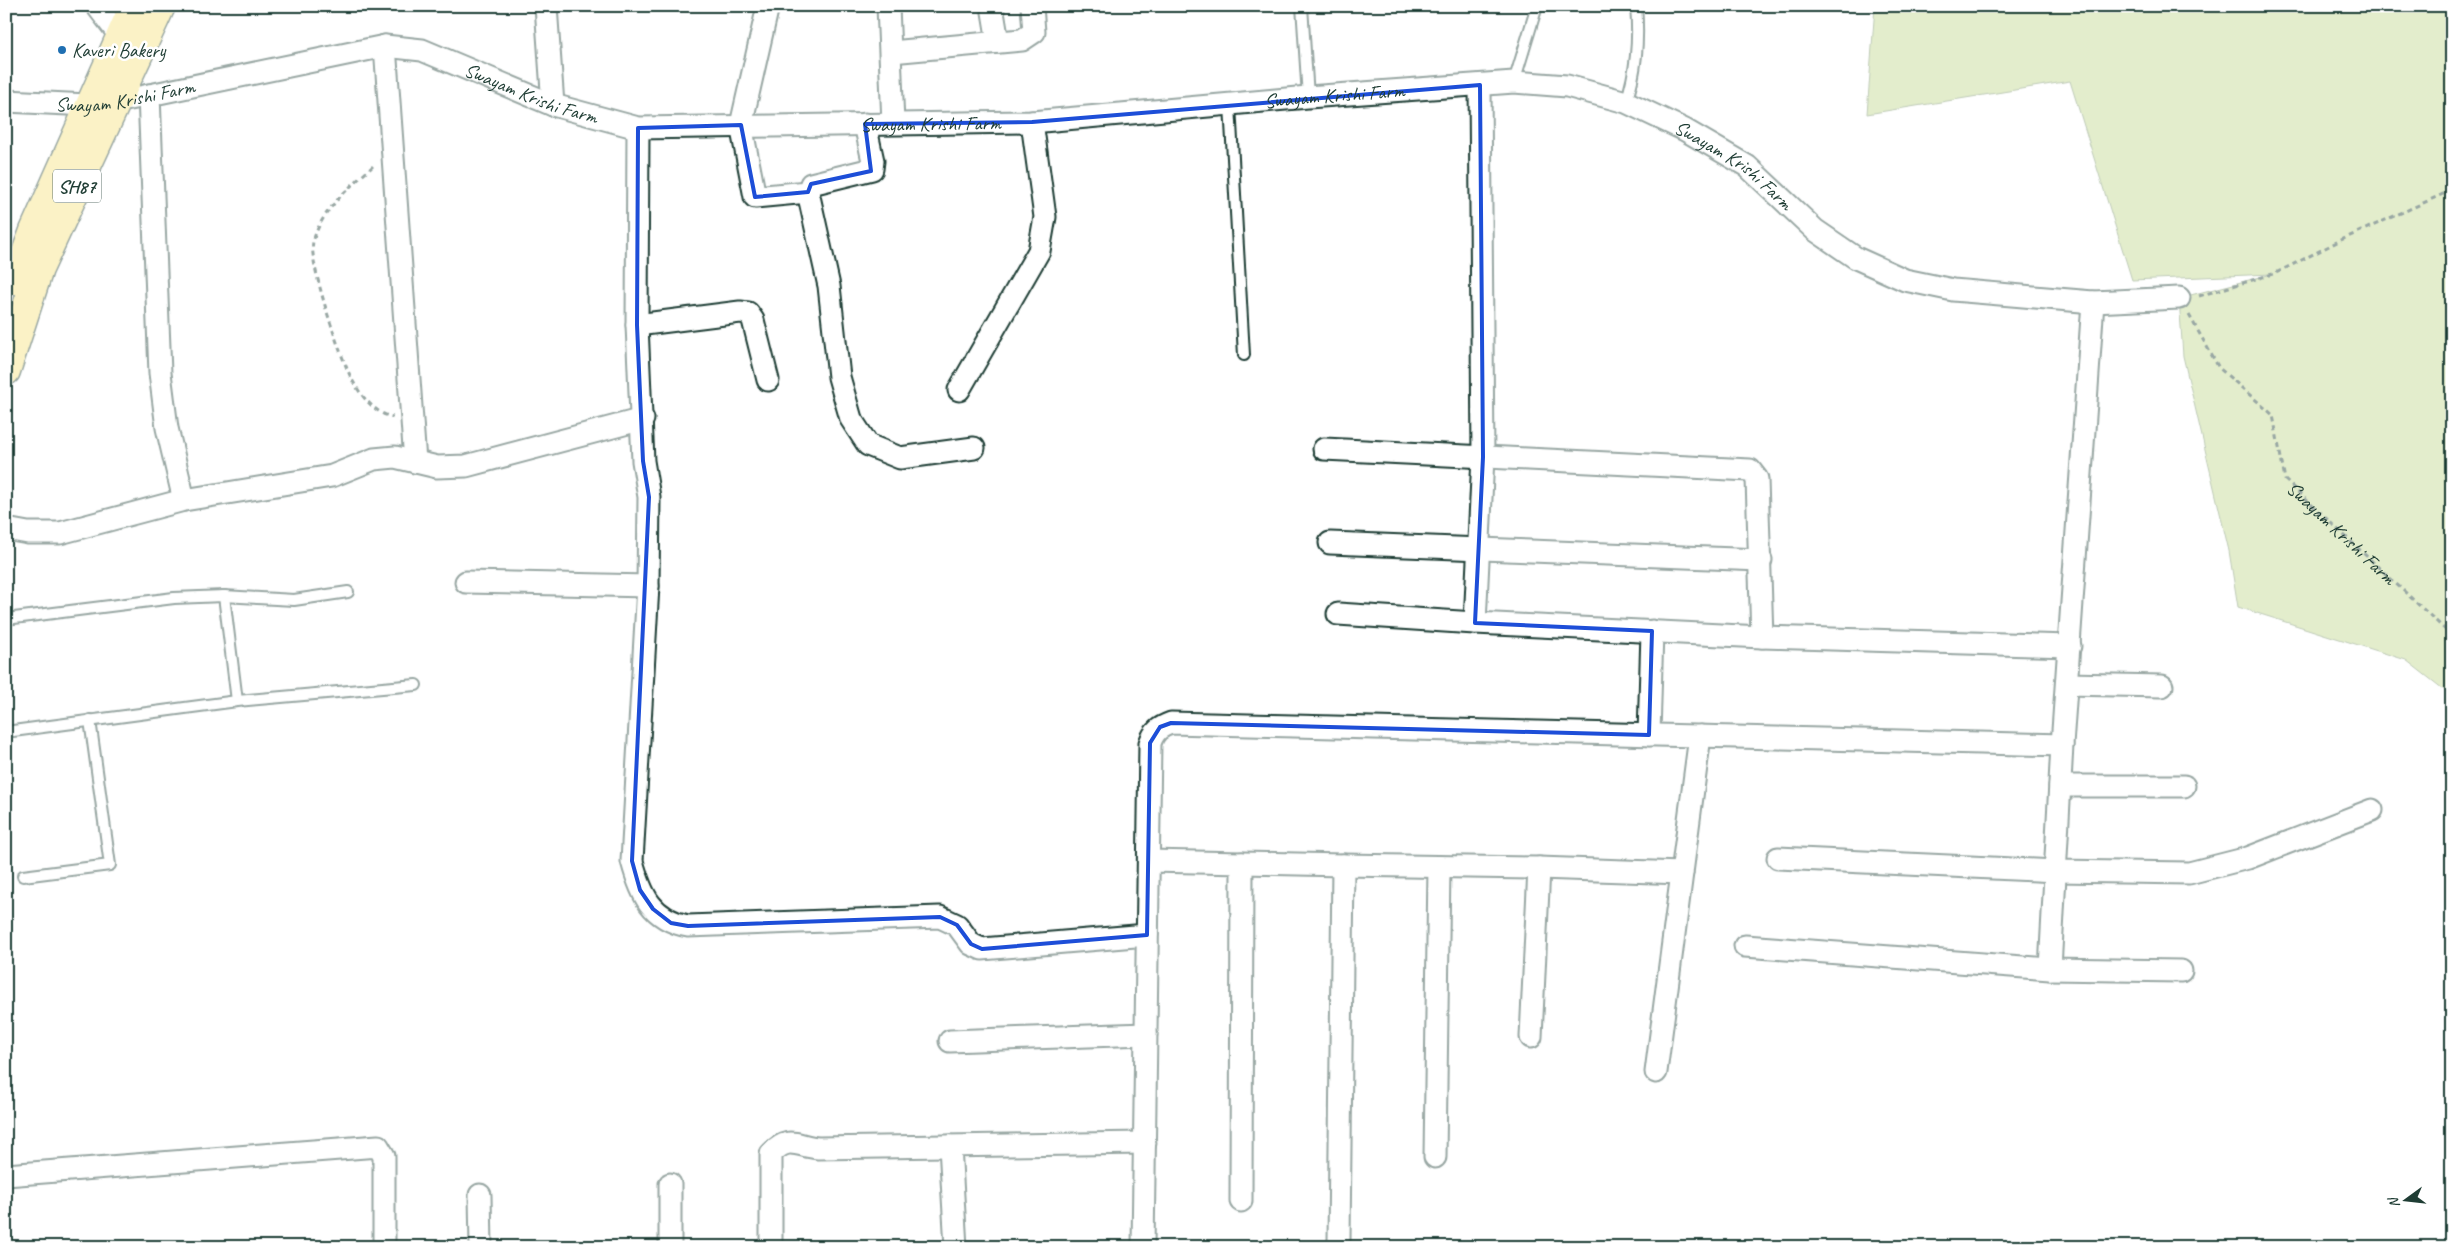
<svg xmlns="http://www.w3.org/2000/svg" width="2458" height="1253" font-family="Caveat,sans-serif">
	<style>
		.green { fill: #c1d88e; stroke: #708a61 }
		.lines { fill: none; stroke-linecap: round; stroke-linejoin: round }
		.lane-casing { stroke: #1f3d34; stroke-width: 14 }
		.street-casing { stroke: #1f3d34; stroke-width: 25 }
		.primary-casing { stroke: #1f3d34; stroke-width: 31 }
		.path { stroke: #1f3d34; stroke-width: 3; stroke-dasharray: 5 4; stroke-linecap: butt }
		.lane { stroke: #fff; stroke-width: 10 }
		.street { stroke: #fff; stroke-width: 21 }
		.primary { stroke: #f6e381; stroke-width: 28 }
		.marked { fill: none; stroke: #1d4ed8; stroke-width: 4; stroke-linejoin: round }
		.poi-dot { fill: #1f6fb2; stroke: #fff; stroke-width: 2 }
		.labels { text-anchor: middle; stroke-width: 5; stroke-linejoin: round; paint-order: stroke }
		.shield { fill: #fff; stroke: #627771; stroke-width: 1 }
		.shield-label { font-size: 19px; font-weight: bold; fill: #1f3d34 }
		.poi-label { font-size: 20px; fill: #1f3d34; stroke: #fff; text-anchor: start }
		.street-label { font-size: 20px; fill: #1f3d34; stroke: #fff }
	</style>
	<rect width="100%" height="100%" fill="#fff"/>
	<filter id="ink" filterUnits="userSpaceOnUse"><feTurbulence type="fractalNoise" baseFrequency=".02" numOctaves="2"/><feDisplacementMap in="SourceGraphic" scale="10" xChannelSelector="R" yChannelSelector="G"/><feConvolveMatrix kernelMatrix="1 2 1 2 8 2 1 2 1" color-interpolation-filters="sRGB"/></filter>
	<g filter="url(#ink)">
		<path class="green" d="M 1875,6 L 2452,6 L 2452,696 L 2406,660 L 2238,607 L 2229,551 L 2183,356 L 2179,298 L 2272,274 L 2132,280 L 2070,81 L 1867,114 Z"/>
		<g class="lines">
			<g class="lane-casing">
				<g id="lane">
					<path d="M 1302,6 L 1308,97"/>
					<path d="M 1514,82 L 1537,6"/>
					<path d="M 1626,102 C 1637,70 1639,40 1636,6"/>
					<path d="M 1230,105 L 1244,355"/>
					<path d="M 224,596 L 237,701"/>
					<path d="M 6,619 L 174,598 L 224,596 L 294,600 L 348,592"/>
					<path d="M 13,731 L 237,701 L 416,685"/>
					<path d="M 23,876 L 110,865 L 90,720"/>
				</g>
			</g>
			<g class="street-casing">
				<g id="street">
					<path d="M 97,6 L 120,36"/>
					<path d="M 546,6 L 553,105"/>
					<path d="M 768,6 L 741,125 L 755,197 L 808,192"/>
					<path d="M 888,6 L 893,123"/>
					<path d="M 992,6 L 998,42"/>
					<path d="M 385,46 L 415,462"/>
					<path d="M 891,52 L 1022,40 L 1034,32 L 1032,6"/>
					<path d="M 1480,85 L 1483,457 L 1475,623 L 1762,637 L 2070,646"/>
					<path d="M 149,95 L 160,373 L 167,428 L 184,500"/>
					<path id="s2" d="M 6,101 L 88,105 L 116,102 L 385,46 L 422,50 L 553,105 L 638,128 L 1032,122 L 1308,97 L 1514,82 L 1567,86 L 1626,102 L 1685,130 L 1747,166 L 1815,230 L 1856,258 L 1905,280 L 1953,290 L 2093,302 L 2179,298"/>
					<path d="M 865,124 L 873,161 L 872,169 L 811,184 L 808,192 L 829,286 L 839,377 L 851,419 L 868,445 L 900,458 L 974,448"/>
					<path d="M 638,128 L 637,325 L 643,461 L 649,497 L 648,586 L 632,861 C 641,894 651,919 688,926 L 940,917 L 957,925 L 971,944 L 982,949 L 1147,935"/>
					<path d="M 637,325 L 740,312 L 748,313 L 753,320 L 768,380"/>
					<path d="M 959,390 L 1039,251 L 1045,217 L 1032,122"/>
					<path d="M 1324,449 L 1750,470 L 1757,479 L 1762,637"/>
					<path d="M 6,529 L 28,533 L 60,533 L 184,500 L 332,476 L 374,459 L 395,457 L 437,467 L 466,466 L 643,419"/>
					<path d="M 1330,543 L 1761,560"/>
					<path d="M 466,582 L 648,586"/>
					<path d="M 1338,614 L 1475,623"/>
					<path d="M 2067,684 L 2162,686"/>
					<path d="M 1649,735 L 1652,631"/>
					<path d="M 2060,786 L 2184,786"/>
					<path d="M 1778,858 L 2056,871 L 2189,873 L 2248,858 L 2372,810"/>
					<path d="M 1149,861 L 1343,865"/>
					<path d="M 1745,946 L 2050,969 L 2181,971"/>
					<path d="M 2050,969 L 2062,745"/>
					<path d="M 1531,1037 L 1539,868"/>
					<path d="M 950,1041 L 1146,1034"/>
					<path d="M 1656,1072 L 1682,873"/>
					<path d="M 950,1146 L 956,1247"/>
					<path d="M 1435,1157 L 1439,867"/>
					<path d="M 6,1175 L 378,1146 L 384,1156 L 384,1247"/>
					<path d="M 480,1195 L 481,1247"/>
					<path d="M 1241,1201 L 1242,863"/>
					<path d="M 670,1247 L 670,1184"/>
					<path d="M 771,1247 L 771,1154 C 788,1135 797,1146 818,1148 L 1145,1143"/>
					<path d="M 1143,1247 L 1150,743 C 1154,731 1160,727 1171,723 L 2062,745 L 2093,302"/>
					<path d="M 1337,1247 L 1339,1241 L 1343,865 L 1539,868 L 1682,873 L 1700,736"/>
				</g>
			</g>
			<g class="primary-casing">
				<g id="primary">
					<path d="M 16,280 L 34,231 L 134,6"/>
					<path d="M 6,371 L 39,269 L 161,6"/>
				</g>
			</g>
			<g class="path">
				<path d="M 373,166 C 350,187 321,210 313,242 C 308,261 342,364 354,383 C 362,397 377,415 393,417"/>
				<path d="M 2199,296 L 2276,273 L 2341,240 L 2452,190"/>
				<path id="s1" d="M 2189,315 L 2219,368 L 2273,415 L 2285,480 L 2452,636"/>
			</g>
			<use href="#lane" class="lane"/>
			<use href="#street" class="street"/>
			<use href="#primary" class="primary"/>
		</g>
	</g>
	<path d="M0 0H2458V1253H0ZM 1480,85 L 1483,457 L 1475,623 L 1652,631 L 1649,735 L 1171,723 L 1160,727 L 1150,743 L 1147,935 L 982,949 L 971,944 L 957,925 L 940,917 L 688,926 L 671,923 L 653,909 L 640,890 L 632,861 L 649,497 L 643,461 L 637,325 L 638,128 L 741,125 L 755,197 L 808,192 L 811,184 L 871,171 L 865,124 L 1032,122 Z" fill="#fff" fill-opacity=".55" fill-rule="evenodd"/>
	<path class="marked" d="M 1480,85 L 1483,457 L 1475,623 L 1652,631 L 1649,735 L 1171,723 L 1160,727 L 1150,743 L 1147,935 L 982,949 L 971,944 L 957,925 L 940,917 L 688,926 L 671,923 L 653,909 L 640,890 L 632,861 L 649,497 L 643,461 L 637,325 L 638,128 L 741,125 L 755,197 L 808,192 L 811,184 L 871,171 L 865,124 L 1032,122 Z"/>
	<circle class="poi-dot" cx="62" cy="50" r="5"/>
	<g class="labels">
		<rect class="shield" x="53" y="169.5" width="48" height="33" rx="4"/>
		<g class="shield-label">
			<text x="77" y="193">SH87</text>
		</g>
		<g class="poi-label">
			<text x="72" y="57">Kaveri Bakery</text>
		</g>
		<g class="street-label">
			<text dy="7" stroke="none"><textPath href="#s2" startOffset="540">Swayam Krishi Farm</textPath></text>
			<text dy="7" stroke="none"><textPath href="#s2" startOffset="120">Swayam Krishi Farm</textPath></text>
			<text dy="7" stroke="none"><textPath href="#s2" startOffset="1350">Swayam Krishi Farm</textPath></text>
			<text dy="7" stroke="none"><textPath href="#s2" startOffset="945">Swayam Krishi Farm</textPath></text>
			<text dy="7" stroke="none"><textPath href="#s2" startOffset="1770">Swayam Krishi Farm</textPath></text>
			<text dy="7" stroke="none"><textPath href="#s1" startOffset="276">Swayam Krishi Farm</textPath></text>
		</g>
	</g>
	<rect width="2458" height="1253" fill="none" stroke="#fff" stroke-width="25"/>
	<rect x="12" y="12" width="2433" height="1228" fill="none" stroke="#1f3d34" stroke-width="2" filter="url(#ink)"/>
	<g transform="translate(2406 1200) rotate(255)" stroke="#ffffff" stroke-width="4" paint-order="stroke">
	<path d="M0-4L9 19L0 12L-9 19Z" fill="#1f3d34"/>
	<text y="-8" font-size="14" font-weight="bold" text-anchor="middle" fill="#1f3d34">N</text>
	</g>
</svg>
